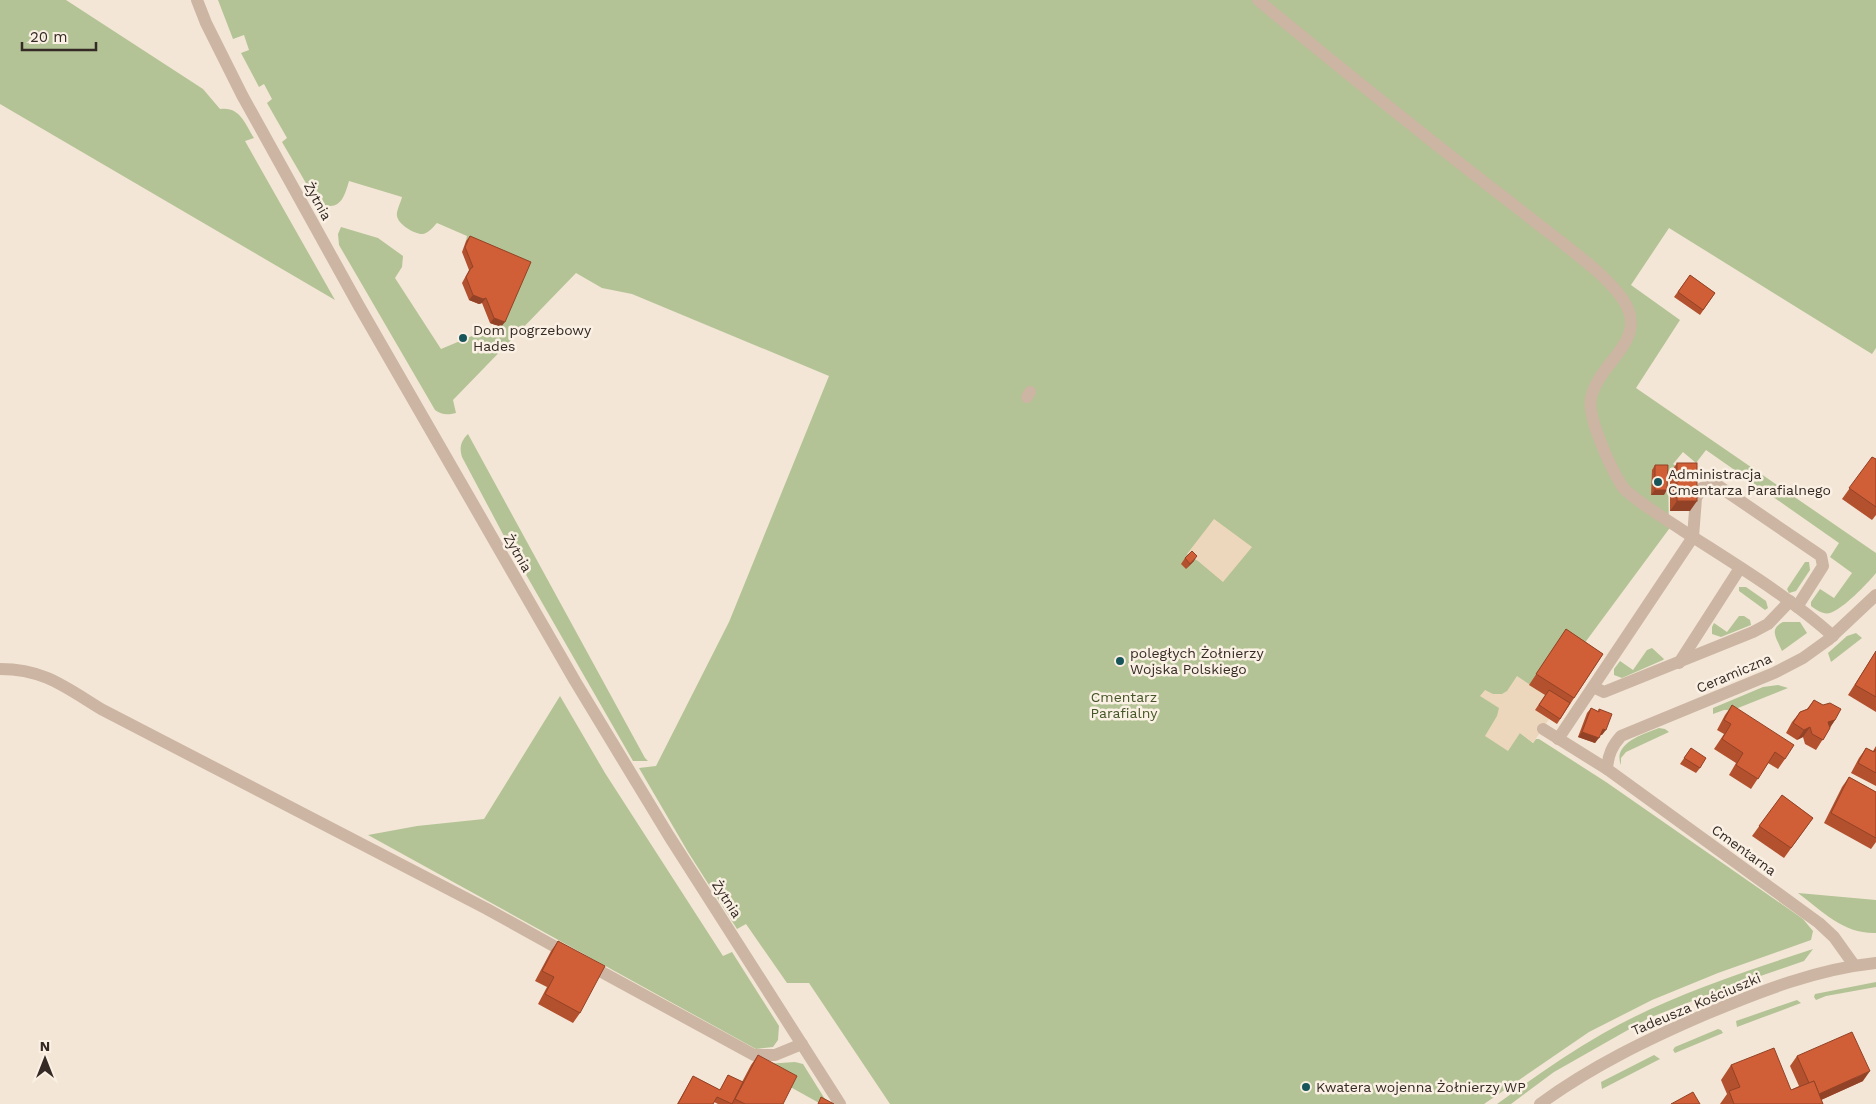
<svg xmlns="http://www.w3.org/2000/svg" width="1876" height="1104" font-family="'Work Sans',sans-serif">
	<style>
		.green { fill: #b3c395 }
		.plaza { fill: #edd7bc }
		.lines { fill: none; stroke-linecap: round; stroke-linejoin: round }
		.service { stroke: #ccb5a2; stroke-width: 12 }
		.minor { stroke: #ccb5a2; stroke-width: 12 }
		.tertiary { stroke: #ccb5a2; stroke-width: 12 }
		.wall { fill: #b3512f }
		.shaded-wall { fill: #924226 }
		.building { fill: #d05e37; stroke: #924226 }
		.poi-dot { fill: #17555a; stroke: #faf0e3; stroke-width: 2 }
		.labels { text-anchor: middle; stroke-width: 5; stroke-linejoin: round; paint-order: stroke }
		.street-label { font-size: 14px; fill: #352a25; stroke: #faf0e3 }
		.poi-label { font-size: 14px; fill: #352a25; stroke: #faf0e3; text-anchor: start }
		.park-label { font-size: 14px; fill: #445627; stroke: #faf0e3 }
	</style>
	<rect width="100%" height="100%" fill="#f3e6d6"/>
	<g class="green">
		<path d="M 0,0 L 66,0 L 203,89 L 220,109 C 240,106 245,124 254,138 L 245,141 L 335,300 L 0,104 Z"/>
		<path d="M 218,0 L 1876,0 L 1876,348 L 1872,354 L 1669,228 L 1631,285 L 1680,320 L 1636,388 L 1876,553 L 1876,573 C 1867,584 1843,609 1830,613 C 1824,615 1816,610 1811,606 L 1811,602 L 1820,589 L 1834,598 L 1852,573 L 1830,557 L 1839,543 L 1706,450 L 1696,463 L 1683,452 L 1673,464 L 1685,473 L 1668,474 L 1669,529 L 1578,652 L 1560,639 L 1520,733 L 1533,743 L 1536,739 L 1539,739 L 1606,782 L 1803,919 L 1813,931 L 1811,940 L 1718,973 L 1652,1000 L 1589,1032 L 1484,1104 L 890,1104 L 809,983 L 787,983 L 746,924 L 737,929 L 688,852 L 639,768 L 656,766 L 729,622 L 829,376 L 632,294 L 602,288 L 576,273 L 453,400 L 456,413 C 447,415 442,415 435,410 L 339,245 L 338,234 L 341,227 L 378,238 L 403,256 L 402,267 L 395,278 L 441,349 L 472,336 L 486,327 L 494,326 L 501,327 L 527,267 L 466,241 L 467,236 L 437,223 C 433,227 428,234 422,234 C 414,234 398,224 397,216 C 396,211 401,202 402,197 L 349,181 C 344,199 339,213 317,202 L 282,142 L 287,138 L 267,103 L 272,99 L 264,84 L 259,87 L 241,53 L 249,50 L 244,35 L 233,39 Z"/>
		<path d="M 468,434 L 645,758 L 648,761 L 633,761 L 505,538 L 462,457 C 459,447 461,441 468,434 Z"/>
		<path d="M 1805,562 L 1809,562 L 1810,570 L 1796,591 L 1789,593 L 1787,589 Z"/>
		<path d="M 1739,587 L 1746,587 L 1766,601 L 1768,608 L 1765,610 L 1739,591 Z"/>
		<path d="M 1739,616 L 1744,616 L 1750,620 L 1751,625 L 1721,637 L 1712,634 L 1712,627 L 1714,623 L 1727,632 Z"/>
		<path d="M 1783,622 L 1800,622 L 1807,633 L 1782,651 C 1777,639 1768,629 1783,622 Z"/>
		<path d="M 1856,633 L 1862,638 L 1831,662 L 1828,653 L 1847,636 Z"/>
		<path d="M 1652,648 L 1664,659 L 1663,660 L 1622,678 L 1614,675 L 1614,669 L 1620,661 L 1633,670 L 1647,650 Z"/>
		<path d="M 1778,685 L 1788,688 L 1733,710 L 1724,710 L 1713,714 L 1713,708 L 1763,687 Z"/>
		<path d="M 560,696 L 605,773 L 723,956 L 732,952 L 779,1026 L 778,1040 L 773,1047 L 756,1049 L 368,835 L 417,826 L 484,819 Z"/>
		<path d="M 1659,728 L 1665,729 L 1669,732 L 1626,752 L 1621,758 L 1621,765 C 1612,743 1644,734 1659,728 Z"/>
		<path d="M 1798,893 L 1876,900 L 1876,933 C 1844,934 1823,912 1798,893 Z"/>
		<path d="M 1813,949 L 1804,961 L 1720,990 L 1649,1018 L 1554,1072 L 1511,1104 L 1497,1104 C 1531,1080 1565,1055 1602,1034 C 1666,997 1743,972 1813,949 Z"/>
		<path d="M 1876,982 L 1876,987 L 1826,996 L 1816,1000 L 1814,997 L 1815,994 Z"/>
		<path d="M 1797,1000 L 1801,1003 L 1737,1027 L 1736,1021 Z"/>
		<path d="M 1718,1029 L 1721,1030 L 1723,1033 L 1675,1053 L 1673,1050 L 1675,1047 Z"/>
		<path d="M 1654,1055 L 1660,1059 L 1602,1089 L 1601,1082 Z"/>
		<path d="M 795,1062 L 803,1064 L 828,1104 L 821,1104 L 751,1065 Z"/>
	</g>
	<g class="plaza">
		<path d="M 1214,519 L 1252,547 L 1223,582 L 1198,561 L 1187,554 Z"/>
		<path d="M 1517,676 L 1545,695 L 1535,710 L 1549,719 L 1533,743 L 1520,733 L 1508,751 L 1485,736 L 1497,716 L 1499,708 L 1480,696 L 1485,690 L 1493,694 L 1502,694 L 1507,691 Z"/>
	</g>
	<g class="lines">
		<g class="service">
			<path d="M 1258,0 C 1334,63 1411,125 1489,186 C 1513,204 1536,223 1560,241 C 1581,258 1602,273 1619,294 C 1655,338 1599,360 1591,398 C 1587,418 1611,468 1622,486 C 1628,496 1670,522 1682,530 C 1733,563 1787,595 1833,636"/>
			<path d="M 1027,397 L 1030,392"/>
			<path d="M 1679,663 L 1740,568"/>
			<path d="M 0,669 C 44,669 65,687 101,709 L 487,909 L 570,955"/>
			<path d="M 1593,687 L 1604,692 L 1753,632 L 1768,624 L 1790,601"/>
			<path d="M 1543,729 L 1607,769"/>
			<path d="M 1558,739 L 1693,537 L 1696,498 L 1702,488 L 1717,485 L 1821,556 L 1823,566 L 1797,607"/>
			<path d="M 587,964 L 754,1055 L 775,1055 L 802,1044"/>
		</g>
		<g class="minor">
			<path d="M 197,0 L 206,23 L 242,95 L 359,306 L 575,681 L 669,836 L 840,1104"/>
			<path d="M 1854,965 L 1834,937 L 1819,923 L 1607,769 C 1608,755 1612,746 1621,736 L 1774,673 L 1803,658 L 1828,640 L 1876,595"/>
		</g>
		<path class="tertiary" d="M 1540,1104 C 1592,1066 1648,1039 1706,1014 C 1761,991 1817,969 1876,963"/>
	</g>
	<g class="wall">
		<path d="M 470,236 L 501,327 L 490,323 L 482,303 L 479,304 L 469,300 L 462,283 L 469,270 L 462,252 L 466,241 Z"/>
		<path d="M 1690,275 L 1715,293 L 1700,315 L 1674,297 Z"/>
		<path d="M 1872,457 L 1876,459 L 1876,515 L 1872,520 L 1842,499 Z"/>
		<path d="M 1677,463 L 1690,511 L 1670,511 L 1670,473 Z"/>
		<path d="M 1655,465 L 1664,495 L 1651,495 L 1652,470 Z"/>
		<path d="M 1185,558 L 1194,561 L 1186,569 L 1181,564 Z"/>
		<path d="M 1566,629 L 1603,654 L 1557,724 L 1535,710 L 1545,695 L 1529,685 Z"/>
		<path d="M 1876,651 L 1876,712 L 1848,695 Z"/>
		<path d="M 1814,700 L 1835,720 L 1816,750 L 1805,744 L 1803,737 L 1797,740 L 1786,733 L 1792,722 L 1800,712 L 1807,709 Z"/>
		<path d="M 1732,705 L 1785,759 L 1778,769 L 1768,763 L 1751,789 L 1729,775 L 1736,763 L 1714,749 L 1724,734 L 1717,730 L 1725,715 Z"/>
		<path d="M 1591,708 L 1598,711 L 1599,709 L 1602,735 L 1600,734 L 1595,743 L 1578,737 L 1587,713 Z"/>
		<path d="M 1876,746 L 1876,786 L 1851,773 L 1859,758 L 1866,748 L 1873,751 Z"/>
		<path d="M 1691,748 L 1700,768 L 1696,773 L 1680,764 Z"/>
		<path d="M 1849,777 L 1876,792 L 1876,842 L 1871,849 L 1824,823 L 1842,787 Z"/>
		<path d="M 1782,795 L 1813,818 L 1784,858 L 1752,836 Z"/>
		<path d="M 558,941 L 580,1013 L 573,1023 L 538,1004 L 547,987 L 535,981 L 551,951 Z"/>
		<path d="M 758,1055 L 783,1104 L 718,1104 L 714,1102 L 713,1104 L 677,1104 L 693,1076 L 720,1090 L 728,1075 L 742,1082 L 751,1065 Z"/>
		<path d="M 1797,1056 L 1863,1081 L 1821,1100 L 1823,1104 L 1720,1104 L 1727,1094 L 1721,1080 L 1731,1065 L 1791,1090 L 1799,1086 L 1790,1066 Z"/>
	</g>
	<g class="shaded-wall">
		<path d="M 473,295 L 486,298 L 482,303 L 479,304 L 469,300 Z"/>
		<path d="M 494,318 L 505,322 L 501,327 L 490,323 Z"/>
		<path d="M 1655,490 L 1667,490 L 1664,495 L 1651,495 Z"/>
		<path d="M 1677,501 L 1697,501 L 1690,511 L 1670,511 Z"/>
		<path d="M 1197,556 L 1194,561 L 1186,569 L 1190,564 Z"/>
		<path d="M 1835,720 L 1828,730 L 1828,722 Z"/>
		<path d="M 1810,727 L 1803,737 L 1797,740 L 1804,730 Z"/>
		<path d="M 1603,729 L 1606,730 L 1602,735 L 1599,734 Z"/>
		<path d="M 1582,732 L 1599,738 L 1595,743 L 1578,737 Z"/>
		<path d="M 1870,1071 L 1863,1081 L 1812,1104 L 1815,1096 Z"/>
	</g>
	<g class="building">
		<path d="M 470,236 L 531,262 L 505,322 L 494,318 L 486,298 L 483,299 L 473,295 L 466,277 L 471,268 L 473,267 L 465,247 Z"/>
		<path d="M 1690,275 L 1715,293 L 1703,310 L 1678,292 Z"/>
		<path d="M 1872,457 L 1876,459 L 1876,507 L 1849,488 Z"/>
		<rect x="1677" y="463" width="20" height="38"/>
		<path d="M 1655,465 L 1668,465 L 1667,490 L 1655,490 Z"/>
		<path d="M 1192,551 L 1197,556 L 1190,564 L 1185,558 Z"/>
		<path d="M 1566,629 L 1603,654 L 1574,698 L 1536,674 Z"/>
		<path d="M 1876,651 L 1876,697 L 1855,685 Z"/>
		<path d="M 1549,690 L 1570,703 L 1560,719 L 1539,705 Z"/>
		<path d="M 1814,700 L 1823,705 L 1830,703 L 1841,709 L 1835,720 L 1828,722 L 1830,728 L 1823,740 L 1812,734 L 1810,727 L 1804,730 L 1793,723 L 1800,712 L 1808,709 Z"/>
		<path d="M 1732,705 L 1794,745 L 1785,759 L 1775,752 L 1758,779 L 1736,765 L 1743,753 L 1722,739 L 1731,724 L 1724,720 Z"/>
		<path d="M 1591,708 L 1599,712 L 1599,709 L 1612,714 L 1606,730 L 1603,729 L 1599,738 L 1582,732 Z"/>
		<path d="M 1691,748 L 1706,758 L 1700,768 L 1684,758 Z"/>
		<path d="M 1866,748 L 1874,752 L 1876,749 L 1876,773 L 1858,763 Z"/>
		<path d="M 1849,777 L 1876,792 L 1876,838 L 1831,813 Z"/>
		<path d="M 1782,795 L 1813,818 L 1791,848 L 1759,826 Z"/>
		<path d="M 558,941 L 605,966 L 580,1013 L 545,994 L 554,977 L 542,971 Z"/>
		<path d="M 1852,1032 L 1870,1071 L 1819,1094 L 1814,1081 L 1809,1083 L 1797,1056 Z"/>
		<path d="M 1774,1048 L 1791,1090 L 1814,1081 L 1823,1104 L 1734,1104 L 1729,1091 L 1740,1087 L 1731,1065 Z"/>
		<path d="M 758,1055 L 797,1076 L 783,1104 L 745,1104 L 735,1099 Z"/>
		<path d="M 728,1075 L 743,1082 L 732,1104 L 717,1097 L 713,1104 L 678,1104 L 693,1076 L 720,1090 Z"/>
		<path d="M 1693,1092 L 1700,1104 L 1671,1104 Z"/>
		<path d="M 821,1097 L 834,1104 L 818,1104 Z"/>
	</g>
	<g class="poi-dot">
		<circle cx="463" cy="338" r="5"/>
		<circle cx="1658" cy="482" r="5"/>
		<circle cx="1120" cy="661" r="5"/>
		<circle cx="1306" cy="1087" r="5"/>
	</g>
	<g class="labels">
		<g class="street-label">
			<text transform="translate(318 201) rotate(61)" y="5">Żytnia</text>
			<text transform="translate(518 553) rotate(60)" y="5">Żytnia</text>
			<text transform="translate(1734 673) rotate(-23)" y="5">Ceramiczna</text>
			<text transform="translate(1744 850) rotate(36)" y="5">Cmentarna</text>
			<text transform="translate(727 899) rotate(57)" y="5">Żytnia</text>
			<text transform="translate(1696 1004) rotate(-23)" y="5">Tadeusza Kościuszki</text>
		</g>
		<g class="poi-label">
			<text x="473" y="335">Dom pogrzebowy<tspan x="473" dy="16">Hades</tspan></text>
			<text x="1668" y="479">Administracja<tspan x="1668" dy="16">Cmentarza Parafialnego</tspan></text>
			<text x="1130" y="658">poległych Żołnierzy<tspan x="1130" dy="16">Wojska Polskiego</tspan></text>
			<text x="1316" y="1092">Kwatera wojenna Żołnierzy WP</text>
		</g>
		<g class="park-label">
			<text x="1124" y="702">Cmentarz<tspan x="1124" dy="16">Parafialny</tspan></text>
		</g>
	</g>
	<g transform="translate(45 1059)" stroke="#faf0e3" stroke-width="4" paint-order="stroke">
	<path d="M0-4L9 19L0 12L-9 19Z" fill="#352a25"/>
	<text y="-8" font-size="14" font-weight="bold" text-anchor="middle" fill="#352a25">N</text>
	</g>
	<path d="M22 42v8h74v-8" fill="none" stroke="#352a25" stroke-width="2.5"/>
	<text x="30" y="42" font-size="15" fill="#352a25" stroke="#faf0e3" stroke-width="4" paint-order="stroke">20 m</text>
</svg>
